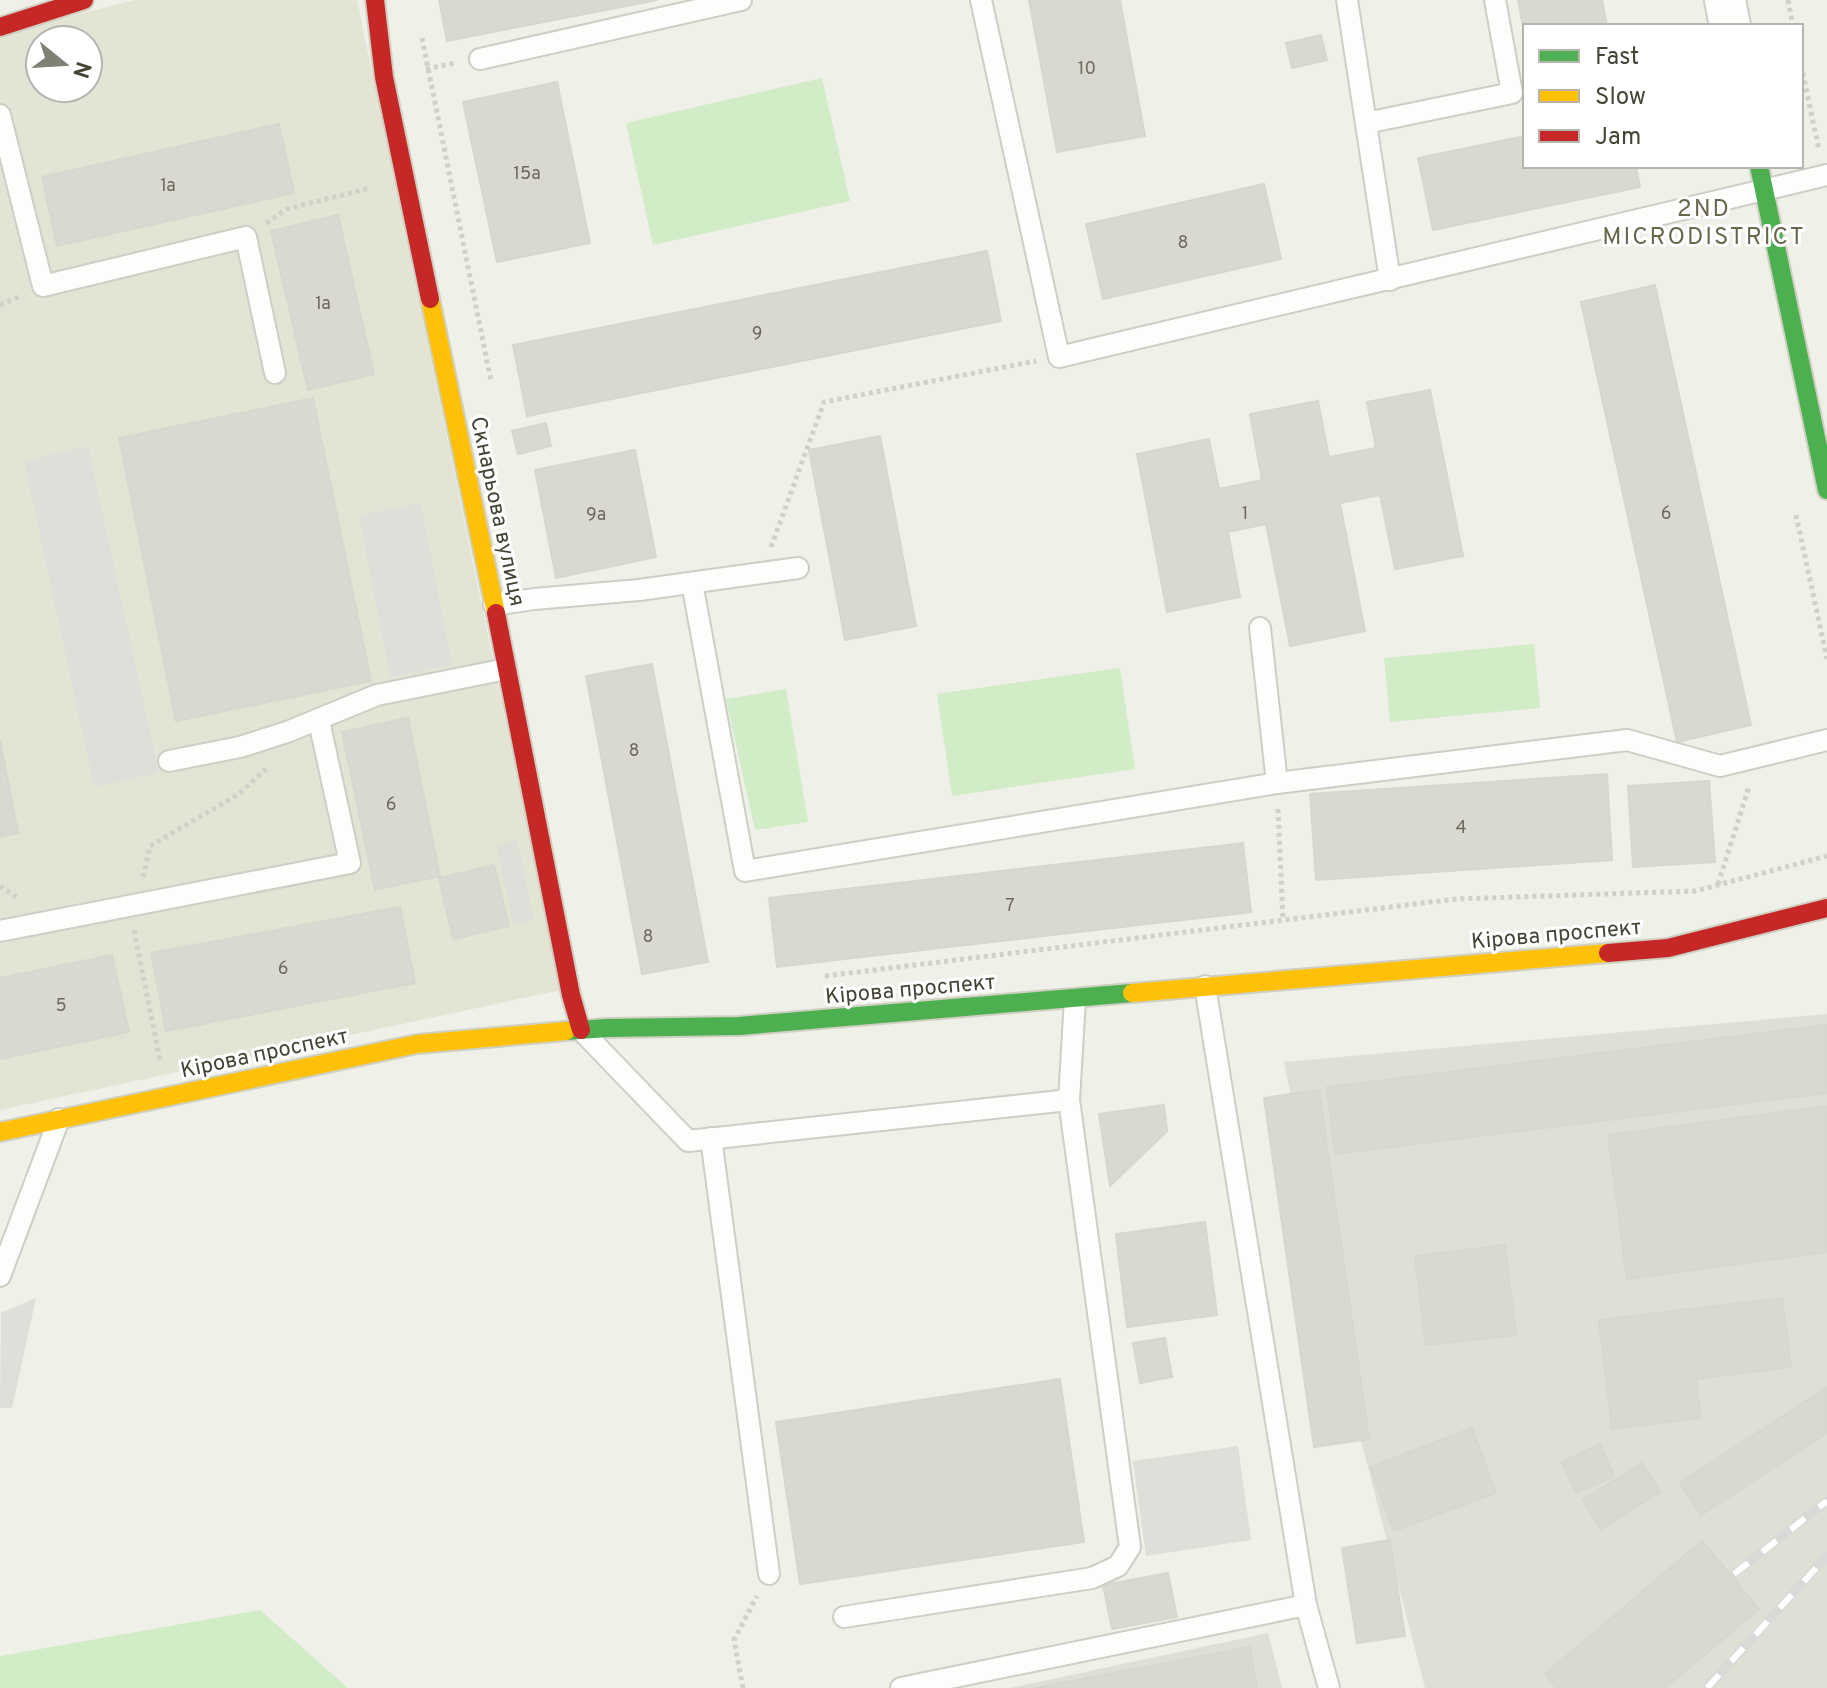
<svg xmlns="http://www.w3.org/2000/svg" width="1827" height="1688" font-family="Overpass,sans-serif">
	<style>
		.residential { fill: #e4e4d5; fill-rule: evenodd }
		.industrial { fill: #e0dfd6 }
		.green { fill: #d2ecc8 }
		.parking { fill: #dedfd8 }
		.building { fill: #d9d9d1; stroke: #d7d7ce; stroke-width: 2 }
		.lines { fill: none; stroke-linecap: round; stroke-linejoin: round }
		.lane-casing { stroke: #cdcec5; stroke-width: 24 }
		.street-casing { stroke: #cdcec5; stroke-width: 44 }
		.fast-casing { stroke: #cfd0c1; stroke-width: 22 }
		.slow-casing { stroke: #cfd0c1; stroke-width: 22 }
		.jam-casing { stroke: #cfd0c1; stroke-width: 22 }
		.path { stroke: #d1d0c9; stroke-width: 5; stroke-dasharray: 4 4; stroke-linecap: butt }
		.lane { stroke: #fdfdfc; stroke-width: 20 }
		.street { stroke: #fdfdfc; stroke-width: 40 }
		.fast { stroke: #4caf50; stroke-width: 18 }
		.slow { stroke: #ffc107; stroke-width: 18 }
		.jam { stroke: #c62828; stroke-width: 18 }
		.rail-casing { stroke: #d9d9d8; stroke-width: 9 }
		.rail { stroke: #fff; stroke-width: 6; stroke-dasharray: 18; stroke-linecap: butt }
		.labels { text-anchor: middle; stroke-width: 6; stroke-linejoin: round; paint-order: stroke }
		.number-label { font-size: 18px; fill: #6b6a5c }
		.street-label { font-size: 22px; fill: #454434; stroke: #fff }
		.neighbourhood-label { font-size: 24px; letter-spacing: 2px; fill: #68664b; stroke: #fff }
	</style>
	<rect width="100%" height="100%" fill="#eff0e8"/>
	<path class="residential" d="M 135,0 L 357,0 L 561,990 L 0,1110 L 0,34 ZM 40,40 L 88,40 L 88,88 L 40,88 Z"/>
	<g class="industrial">
		<path d="M 1827,1014 L 1827,1688 L 1425,1688 L 1351,1402 L 1284,1062 Z"/>
		<path d="M 1268,1633 L 1282,1688 L 1010,1688 Z"/>
	</g>
	<g class="green">
		<path d="M 822,78 L 850,201 L 653,245 L 626,123 Z"/>
		<path d="M 1534,644 L 1540,708 L 1390,722 L 1384,658 Z"/>
		<path d="M 1120,668 L 1135,769 L 952,796 L 937,694 Z"/>
		<path d="M 786,689 L 808,822 L 755,830 L 726,699 Z"/>
		<path d="M 260,1610 L 348,1688 L 0,1688 L 0,1656 Z"/>
	</g>
	<g class="parking">
		<path d="M 88,446 L 159,773 L 94,787 L 24,461 Z"/>
		<path d="M 421,503 L 452,665 L 390,677 L 359,515 Z"/>
		<path d="M 517,839 L 534,919 L 514,925 L 496,846 Z"/>
		<path d="M 36,1298 L 12,1408 L 0,1408 L 1,1313 Z"/>
		<path d="M 1238,1446 L 1251,1540 L 1146,1556 L 1133,1461 Z"/>
	</g>
	<g class="building">
		<path d="M 439,0 L 657,0 L 447,41 Z"/>
		<path d="M 1029,0 L 1120,0 L 1145,136 L 1057,152 Z"/>
		<path d="M 1518,0 L 1602,0 L 1607,26 L 1525,26 L 1525,37 Z"/>
		<path d="M 1321,35 L 1327,60 L 1292,68 L 1286,43 Z"/>
		<path d="M 557,82 L 590,243 L 497,262 L 463,102 Z"/>
		<path d="M 279,124 L 294,193 L 57,246 L 42,177 Z"/>
		<path d="M 1525,136 L 1525,166 L 1636,166 L 1640,187 L 1433,230 L 1418,158 Z"/>
		<path d="M 1264,184 L 1281,259 L 1103,299 L 1086,224 Z"/>
		<path d="M 338,215 L 374,374 L 308,390 L 271,231 Z"/>
		<path d="M 987,251 L 1001,321 L 527,416 L 513,345 Z"/>
		<path d="M 1655,285 L 1751,725 L 1677,742 L 1581,302 Z"/>
		<path d="M 1430,390 L 1463,556 L 1395,569 L 1380,495 L 1340,503 L 1365,631 L 1290,646 L 1266,524 L 1228,532 L 1240,597 L 1167,612 L 1137,454 L 1209,439 L 1219,489 L 1262,480 L 1250,414 L 1318,401 L 1329,457 L 1376,448 L 1367,402 Z"/>
		<path d="M 313,398 L 371,681 L 176,721 L 119,438 Z"/>
		<path d="M 546,423 L 551,446 L 518,454 L 512,431 Z"/>
		<path d="M 880,436 L 916,626 L 845,640 L 809,450 Z"/>
		<path d="M 635,450 L 656,557 L 556,578 L 535,470 Z"/>
		<path d="M 652,664 L 708,962 L 642,974 L 586,676 Z"/>
		<path d="M 408,718 L 440,876 L 375,890 L 342,732 Z"/>
		<path d="M 0,740 L 18,833 L 0,837 Z"/>
		<path d="M 1607,774 L 1612,860 L 1316,880 L 1310,794 Z"/>
		<path d="M 1709,781 L 1715,862 L 1633,867 L 1628,786 Z"/>
		<path d="M 1243,843 L 1251,912 L 777,967 L 769,898 Z"/>
		<path d="M 494,865 L 509,926 L 453,939 L 439,878 Z"/>
		<path d="M 400,907 L 415,983 L 166,1031 L 151,953 Z"/>
		<path d="M 112,955 L 129,1032 L 0,1059 L 0,978 Z"/>
		<path d="M 1826,1025 L 1827,1093 L 1335,1154 L 1327,1087 Z"/>
		<path d="M 1319,1090 L 1369,1439 L 1314,1447 L 1264,1098 Z"/>
		<path d="M 1164,1105 L 1167,1131 L 1110,1186 L 1099,1114 Z"/>
		<path d="M 1827,1106 L 1827,1252 L 1627,1279 L 1608,1135 Z"/>
		<path d="M 1205,1222 L 1217,1315 L 1127,1327 L 1116,1234 Z"/>
		<path d="M 1505,1245 L 1516,1335 L 1426,1345 L 1415,1256 Z"/>
		<path d="M 1782,1298 L 1791,1367 L 1696,1379 L 1701,1418 L 1612,1429 L 1599,1320 Z"/>
		<path d="M 1165,1338 L 1172,1377 L 1140,1383 L 1133,1343 Z"/>
		<path d="M 1060,1379 L 1084,1542 L 800,1584 L 776,1422 Z"/>
		<path d="M 1827,1387 L 1827,1433 L 1701,1515 L 1680,1483 Z"/>
		<path d="M 1472,1428 L 1496,1493 L 1394,1531 L 1370,1467 Z"/>
		<path d="M 1600,1444 L 1614,1476 L 1576,1493 L 1562,1462 Z"/>
		<path d="M 1642,1463 L 1660,1492 L 1601,1529 L 1583,1500 Z"/>
		<path d="M 1390,1540 L 1405,1636 L 1357,1643 L 1342,1548 Z"/>
		<path d="M 1702,1541 L 1759,1609 L 1665,1688 L 1557,1688 L 1545,1674 Z"/>
		<path d="M 1168,1573 L 1177,1617 L 1112,1629 L 1103,1585 Z"/>
		<path d="M 1250,1647 L 1257,1688 L 1035,1688 Z"/>
	</g>
	<g class="lines">
		<g class="lane-casing">
			<g id="lane">
				<path d="M 981,0 L 1059,357 L 1827,175"/>
				<path d="M 1347,0 L 1390,280"/>
				<path d="M 480,59 L 741,0"/>
				<path d="M 0,115 L 43,286 L 246,237 L 275,373"/>
				<path d="M 1366,123 L 1512,93 L 1495,0"/>
				<path d="M 692,583 L 745,871 L 1277,783 L 1627,740 L 1720,766 L 1827,740"/>
				<path d="M 494,605 L 534,599 L 639,590 L 798,568"/>
				<path d="M 1260,628 L 1277,783"/>
				<path d="M 169,761 L 240,747 L 287,732 L 377,695 L 506,669"/>
				<path d="M 0,931 L 350,863 L 319,721"/>
				<path d="M 1205,986 L 1306,1605 L 1329,1688"/>
				<path d="M 583,1032 L 688,1141 L 1069,1100 L 1075,999"/>
				<path d="M 711,1138 L 769,1574"/>
				<path d="M 0,1276 L 59,1119"/>
				<path d="M 844,1617 L 1092,1578 L 1118,1566 L 1130,1547 L 1069,1100"/>
				<path d="M 901,1688 L 1306,1605"/>
			</g>
		</g>
		<g class="street-casing">
			<path id="street" d="M 1725,0 L 1730,26"/>
		</g>
		<g class="fast-casing">
			<g id="fast">
				<path d="M 1759,166 L 1827,490"/>
				<path d="M 566,1031 L 607,1028 L 739,1026 L 1132,993"/>
			</g>
		</g>
		<g class="slow-casing">
			<g id="slow">
				<path d="M 430,299 L 496,613"/>
				<path d="M 1132,993 L 1608,953"/>
				<path d="M 0,1132 L 417,1044 L 566,1031"/>
			</g>
		</g>
		<g class="jam-casing">
			<g id="jam">
				<path d="M 375,0 L 384,77 L 430,299"/>
				<path d="M 0,27 L 84,0"/>
				<path d="M 496,613 L 571,995 L 581,1030"/>
				<path d="M 1608,953 L 1668,948 L 1827,908"/>
			</g>
		</g>
		<g class="path">
			<path d="M 1788,0 L 1793,26"/>
			<path d="M 422,38 L 491,381"/>
			<path d="M 1801,65 L 1819,150"/>
			<path d="M 426,69 L 455,63"/>
			<path d="M 266,223 L 287,209 L 370,188"/>
			<path d="M 0,305 L 21,296"/>
			<path d="M 1796,515 L 1827,659"/>
			<path d="M 771,547 L 824,402 L 1036,361"/>
			<path d="M 1278,809 L 1283,920"/>
			<path d="M 143,877 L 150,846 L 239,794 L 268,767"/>
			<path d="M 1718,884 L 1749,787"/>
			<path d="M 0,886 L 19,899"/>
			<path d="M 134,930 L 160,1061"/>
			<path d="M 825,976 L 1456,899 L 1695,891 L 1827,856"/>
			<path d="M 743,1688 L 734,1640 L 757,1596"/>
		</g>
		<use href="#lane" class="lane"/>
		<use href="#street" class="street"/>
		<use href="#fast" class="fast"/>
		<use href="#slow" class="slow"/>
		<use href="#jam" class="jam"/>
		<g class="rail-casing">
			<g id="rail">
				<path d="M 1734,1574 L 1827,1501"/>
				<path d="M 1707,1688 L 1827,1556"/>
			</g>
		</g>
		<use href="#rail" class="rail"/>
	</g>
	<g class="labels">
		<g class="number-label">
			<text x="1087" y="74">10</text>
			<text x="527" y="179">15а</text>
			<text x="168" y="191">1а</text>
			<text x="1183" y="248">8</text>
			<text x="323" y="309">1а</text>
			<text x="757" y="339">9</text>
			<text x="1245" y="519">1</text>
			<text x="1666" y="519">6</text>
			<text x="596" y="520">9а</text>
			<text x="634" y="756">8</text>
			<text x="391" y="810">6</text>
			<text x="1461" y="833">4</text>
			<text x="1010" y="911">7</text>
			<text x="648" y="942">8</text>
			<text x="283" y="974">6</text>
			<text x="61" y="1011">5</text>
		</g>
		<g class="street-label">
			<text transform="translate(499 511) rotate(78)" y="8">Скнарьова вулиця</text>
			<text transform="translate(1556 933) rotate(-5)" y="8">Кірова проспект</text>
			<text transform="translate(910 988) rotate(-5)" y="8">Кірова проспект</text>
			<text transform="translate(264 1052) rotate(-12)" y="8">Кірова проспект</text>
		</g>
		<g class="neighbourhood-label">
			<text x="1704" y="216">2ND<tspan x="1704" dy="28">MICRODISTRICT</tspan></text>
		</g>
	</g>
	<rect x="1523" y="24" width="280" height="144" fill="#ffffff" stroke="#b5b4ae" stroke-width="2"/>
	<rect x="1539" y="50" width="40" height="12" fill="#4caf50" stroke="#b5b4ae" stroke-width="2"/>
	<text x="1595" y="64" font-size="24" fill="#454434">Fast</text>
	<rect x="1539" y="90" width="40" height="12" fill="#ffc107" stroke="#b5b4ae" stroke-width="2"/>
	<text x="1595" y="104" font-size="24" fill="#454434">Slow</text>
	<rect x="1539" y="130" width="40" height="12" fill="#c62828" stroke="#b5b4ae" stroke-width="2"/>
	<text x="1595" y="144" font-size="24" fill="#454434">Jam</text>
	<g transform="translate(64 64) rotate(108)"><circle r="38" fill="#ffffff" stroke="#b5b4ae" stroke-width="2"/>
	<path d="M0-6L14 30L0 20L-14 30Z" fill="#808073"/>
	<text y="-12" font-size="22" font-weight="bold" text-anchor="middle" fill="#454434">N</text>
	</g>
</svg>
